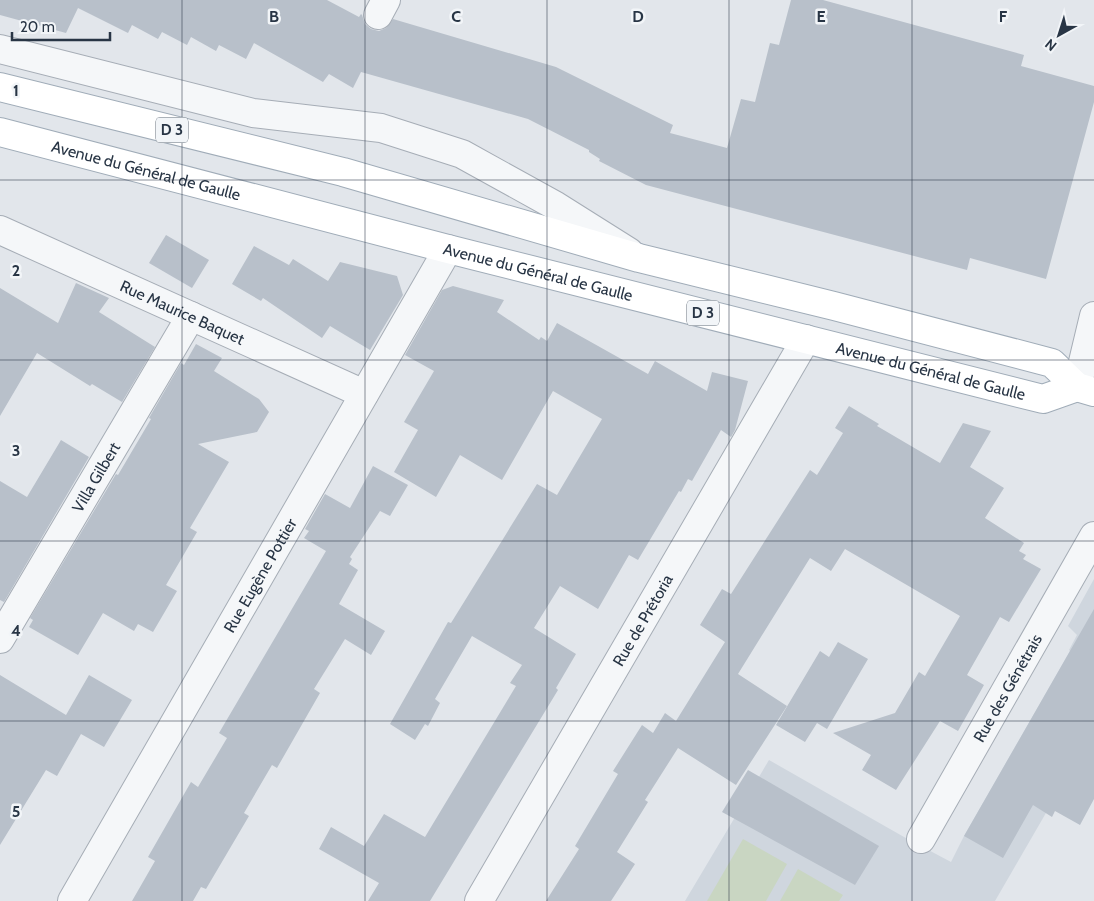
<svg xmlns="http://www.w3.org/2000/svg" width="1094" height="901" font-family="Cabin,sans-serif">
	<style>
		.built { fill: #cfd6de }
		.green { fill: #c9d6c2 }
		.building { fill: #b8c0ca }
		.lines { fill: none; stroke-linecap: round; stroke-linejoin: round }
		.minor-casing { stroke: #a6adb6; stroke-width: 30 }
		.major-casing { stroke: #a0acb8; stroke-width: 30 }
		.minor { stroke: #f5f7f9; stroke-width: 28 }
		.major { stroke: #fff; stroke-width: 28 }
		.grid { fill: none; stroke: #283545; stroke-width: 1; stroke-opacity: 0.55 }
		.labels { text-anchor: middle; stroke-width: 5; stroke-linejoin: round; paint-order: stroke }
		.shield { fill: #f2f5f8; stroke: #656f7b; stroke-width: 1 }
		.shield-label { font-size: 15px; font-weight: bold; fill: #283545 }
		.street-label { font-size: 16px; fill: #283545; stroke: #f2f5f8 }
		.grid-label { font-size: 16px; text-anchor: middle; font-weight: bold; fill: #283545; stroke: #f2f5f8; stroke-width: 5; stroke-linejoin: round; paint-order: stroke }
	</style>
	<rect width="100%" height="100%" fill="#e2e6eb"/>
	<path class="built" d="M 1094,579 L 1094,730 L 995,901 L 685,901 L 769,760 L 904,837 L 951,862 L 964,836 L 1070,651 L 1069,650 L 1077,635 L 1068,626 Z"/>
	<g class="green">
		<path d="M 743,839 L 787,864 L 766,901 L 707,901 Z"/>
		<path d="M 798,869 L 843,895 L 839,901 L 780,901 Z"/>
	</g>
	<g class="building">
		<path d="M 0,0 L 327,0 L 359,17 L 361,14 L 362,15 L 365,24 L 371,29 L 379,31 L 386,28 L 393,19 L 556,67 L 673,125 L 670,133 L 727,148 L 741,99 L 755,102 L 770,43 L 779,45 L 791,0 L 823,0 L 1024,55 L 1021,66 L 1094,86 L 1094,102 L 1046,279 L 970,258 L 967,270 L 646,185 L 599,161 L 600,159 L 589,152 L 589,150 L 528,119 L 361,72 L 353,88 L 329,74 L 323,82 L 254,43 L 246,59 L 219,45 L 216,51 L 191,37 L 187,45 L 162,32 L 158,39 L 132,25 L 128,33 L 78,8 L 66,33 L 0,15 Z"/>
		<path d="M 166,235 L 209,260 L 192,288 L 149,263 Z"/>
		<path d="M 254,246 L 289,265 L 293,259 L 328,281 L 340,262 L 397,276 L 403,295 L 370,350 L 330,326 L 322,338 L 263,298 L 261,301 L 232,284 Z"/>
		<path d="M 76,283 L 109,298 L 99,312 L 155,347 L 122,402 L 92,384 L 90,386 L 37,353 L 0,416 L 0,288 L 58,323 Z"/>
		<path d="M 453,286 L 504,300 L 497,312 L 539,340 L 541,337 L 547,341 L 557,323 L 648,374 L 655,361 L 707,391 L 712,372 L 748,381 L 735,430 L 731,437 L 721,430 L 692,481 L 688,479 L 681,492 L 679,491 L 638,560 L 629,555 L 598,609 L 560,586 L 534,628 L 576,654 L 556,688 L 558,690 L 430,901 L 368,901 L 379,883 L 319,849 L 331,827 L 364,846 L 384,814 L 425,837 L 516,686 L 510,683 L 522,665 L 472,636 L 435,699 L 440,703 L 428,726 L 425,724 L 415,740 L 390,724 L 448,622 L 451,623 L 537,484 L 557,495 L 602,419 L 553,391 L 502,480 L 460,455 L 436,497 L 394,472 L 418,430 L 404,422 L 434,371 L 405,355 L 442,290 Z"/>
		<path d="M 196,344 L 222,358 L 214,371 L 259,399 L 269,412 L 257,432 L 198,444 L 229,462 L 190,528 L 197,532 L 166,585 L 177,591 L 153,632 L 138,624 L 134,631 L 103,613 L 78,655 L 29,627 L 33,620 L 30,618 L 116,474 L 118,475 L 151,419 L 149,418 L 181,363 L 184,365 Z"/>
		<path d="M 849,406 L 879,424 L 877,426 L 940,463 L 963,423 L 991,431 L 970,467 L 1004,488 L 985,518 L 1024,543 L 1019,551 L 1026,555 L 1023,559 L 1041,569 L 1009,622 L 1000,617 L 967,675 L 984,685 L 958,731 L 940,721 L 896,790 L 862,770 L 871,755 L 833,733 L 895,713 L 919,672 L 925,676 L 960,616 L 845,549 L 831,571 L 810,558 L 738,674 L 787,706 L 736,785 L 678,748 L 645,800 L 648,802 L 617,852 L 635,864 L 611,901 L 546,901 L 579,849 L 575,846 L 618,774 L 613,771 L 642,725 L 653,733 L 665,713 L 676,721 L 725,642 L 700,625 L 722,589 L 731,594 L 810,470 L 817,475 L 843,433 L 835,428 Z"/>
		<path d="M 61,440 L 89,457 L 4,602 L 0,600 L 0,481 L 27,497 Z"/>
		<path d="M 373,466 L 408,485 L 390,516 L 380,511 L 350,557 L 352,559 L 349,564 L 358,570 L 339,604 L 385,631 L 371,655 L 345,639 L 314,689 L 320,693 L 277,768 L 272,765 L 244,813 L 249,816 L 206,889 L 201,887 L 193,901 L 132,901 L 155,861 L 148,857 L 191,782 L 198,787 L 227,738 L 219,733 L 326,551 L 304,538 L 309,531 L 305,529 L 325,494 L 350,508 Z"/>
		<path d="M 1094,609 L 1094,799 L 1080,825 L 1055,811 L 1052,817 L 1033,805 L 1003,858 L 964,836 Z"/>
		<path d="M 838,642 L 868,659 L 827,729 L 817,723 L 805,742 L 776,725 L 820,651 L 829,657 Z"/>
		<path d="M 0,675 L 66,715 L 89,675 L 132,700 L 104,747 L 81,734 L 57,776 L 46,770 L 0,845 Z"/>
		<path d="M 748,770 L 879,846 L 855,885 L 722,812 Z"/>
	</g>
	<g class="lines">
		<g class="minor-casing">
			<g id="minor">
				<path d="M 378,15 L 386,0"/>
				<path d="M 0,49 L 253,113 L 381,128 L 462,154 L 556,206 L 629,252"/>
				<path id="s1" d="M 0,230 L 364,394"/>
				<path d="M 1077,387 L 1094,316"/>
				<path id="s2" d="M 0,639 L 191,316"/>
				<path id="s3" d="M 921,839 L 1094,536"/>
				<path id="s4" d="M 72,901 L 448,249"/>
				<path id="s5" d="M 479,901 L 806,339"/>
			</g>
		</g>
		<g class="major-casing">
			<g id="major">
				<path d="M 0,87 L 343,172 L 639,258 L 834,306 L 1052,363 L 1077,387 L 1094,392"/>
				<path id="s6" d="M 0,132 L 448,249 L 1043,399 L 1077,387"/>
			</g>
		</g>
		<use href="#minor" class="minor"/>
		<use href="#major" class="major"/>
	</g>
	<path class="grid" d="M 182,0 L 182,901M 365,0 L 365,901M 547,0 L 547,901M 729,0 L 729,901M 912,0 L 912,901M 0,180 L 1094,180M 0,360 L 1094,360M 0,541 L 1094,541M 0,721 L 1094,721"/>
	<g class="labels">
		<g class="shield">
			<rect x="156" y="117.5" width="32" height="25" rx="4"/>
			<rect x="687" y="300.5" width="32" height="25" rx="4"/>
		</g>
		<g class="shield-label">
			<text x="172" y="135">D 3</text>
			<text x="703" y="318">D 3</text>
		</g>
		<g class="street-label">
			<text dy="6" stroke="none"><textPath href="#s6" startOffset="151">Avenue du Général de Gaulle</textPath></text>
			<text dy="6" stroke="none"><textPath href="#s6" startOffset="556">Avenue du Général de Gaulle</textPath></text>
			<text dy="6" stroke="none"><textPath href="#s1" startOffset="200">Rue Maurice Baquet</textPath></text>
			<text dy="6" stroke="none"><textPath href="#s6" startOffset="961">Avenue du Général de Gaulle</textPath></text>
			<text dy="6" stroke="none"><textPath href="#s2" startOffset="188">Villa Gilbert</textPath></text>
			<text dy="6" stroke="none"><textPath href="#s4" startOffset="376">Rue Eugène Pottier</textPath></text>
			<text dy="6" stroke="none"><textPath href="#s5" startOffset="325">Rue de Prétoria</textPath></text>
			<text dy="6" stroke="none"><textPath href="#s3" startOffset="174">Rue des Génétrais</textPath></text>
		</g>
	</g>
	<g class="grid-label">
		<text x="274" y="22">B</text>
		<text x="456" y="22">C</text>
		<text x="638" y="22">D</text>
		<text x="821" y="22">E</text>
		<text x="1003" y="22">F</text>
		<text x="16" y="96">1</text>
		<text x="16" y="276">2</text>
		<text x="16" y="456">3</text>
		<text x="16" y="636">4</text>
		<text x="16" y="817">5</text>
	</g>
	<g transform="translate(1059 35) rotate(219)" stroke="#f2f5f8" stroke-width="4" paint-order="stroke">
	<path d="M0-4L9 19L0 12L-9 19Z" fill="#283545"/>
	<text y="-8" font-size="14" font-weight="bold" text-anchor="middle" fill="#283545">N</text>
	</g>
	<path d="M12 32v8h98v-8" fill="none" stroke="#283545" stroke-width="2.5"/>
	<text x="20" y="32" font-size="15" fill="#283545" stroke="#f2f5f8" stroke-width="4" paint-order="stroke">20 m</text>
</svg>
